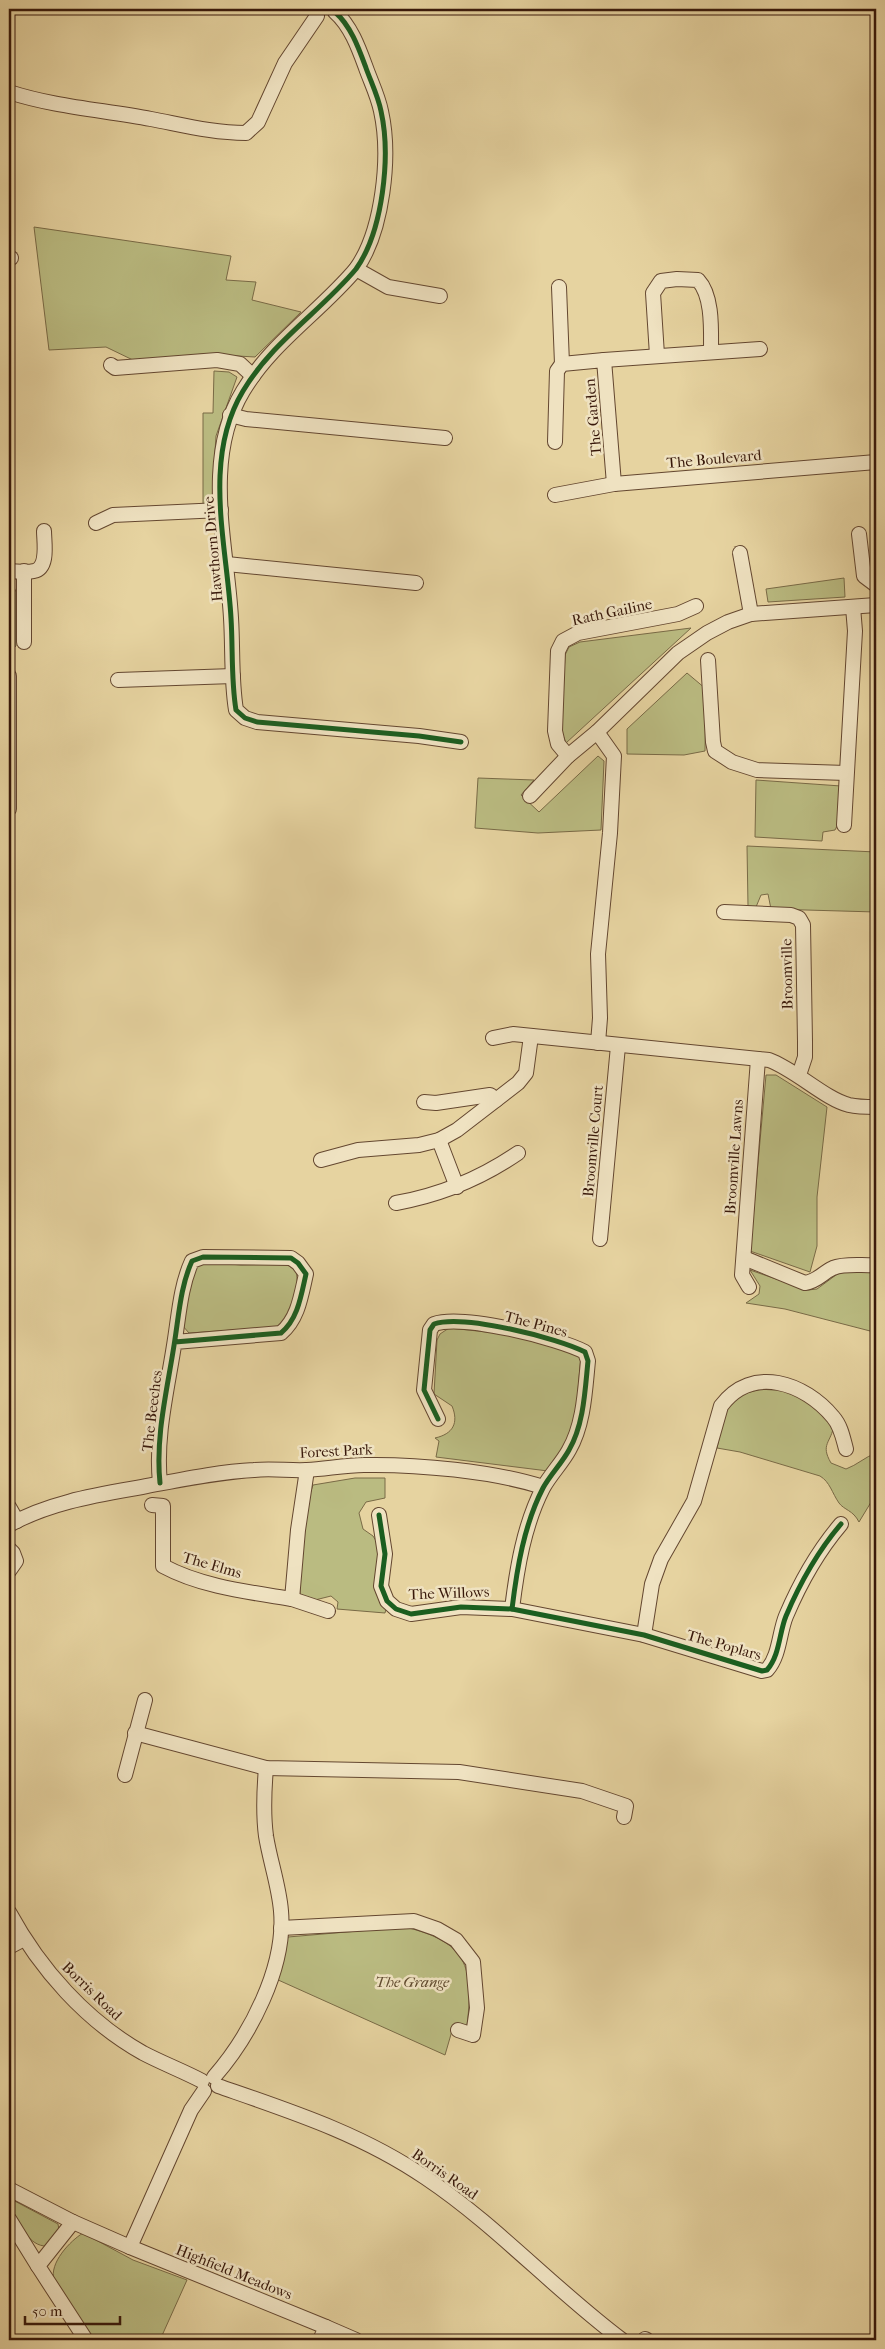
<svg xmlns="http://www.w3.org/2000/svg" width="885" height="2349" font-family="'IM FELL French Canon',serif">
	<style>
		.green { fill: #babb81; stroke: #796a46 }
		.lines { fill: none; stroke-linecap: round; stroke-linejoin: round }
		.minor-casing { stroke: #644730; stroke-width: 16 }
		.minor { stroke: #efe2c1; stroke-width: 14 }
		.cycleway-casing { stroke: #efe2c1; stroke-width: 8 }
		.cycleway { stroke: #1b5e20; stroke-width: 5 }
		.labels { text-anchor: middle; stroke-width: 5; stroke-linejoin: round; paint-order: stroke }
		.street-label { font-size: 15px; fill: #38180a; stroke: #efe2c1 }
		.park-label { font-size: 15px; font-style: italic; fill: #5f492e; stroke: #efe2c1 }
	</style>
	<rect width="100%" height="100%" fill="#e6d3a0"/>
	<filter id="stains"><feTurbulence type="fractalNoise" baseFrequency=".004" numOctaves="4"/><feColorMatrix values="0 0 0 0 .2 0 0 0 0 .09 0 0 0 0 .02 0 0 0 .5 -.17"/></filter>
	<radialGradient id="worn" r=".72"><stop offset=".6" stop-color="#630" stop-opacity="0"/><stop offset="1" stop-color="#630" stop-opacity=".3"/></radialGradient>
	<g class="green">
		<path d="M 34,227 L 231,256 L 226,280 L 256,282 L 252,300 L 301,312 L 255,357 L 203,354 L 135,361 L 106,347 L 49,350 Z"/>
		<path d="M 214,371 L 229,372 L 237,377 L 216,436 L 212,499 L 210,503 L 203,506 L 203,413 L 213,413 Z"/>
		<path d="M 844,578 L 845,597 L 768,602 L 766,589 Z"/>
		<path d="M 9,585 L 14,587 L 16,592 L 16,646 L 10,650 Z"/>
		<path d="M 691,628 L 566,743 L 561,730 L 565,655 L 569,647 L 580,642 Z"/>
		<path d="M 687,673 L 706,689 L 705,751 L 684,755 L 627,754 L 627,729 Z"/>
		<path d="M 598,756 L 604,761 L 601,830 L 538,833 L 475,828 L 478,778 L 534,780 L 521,795 L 539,812 Z"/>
		<path d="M 756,780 L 841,786 L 839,822 L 835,830 L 823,832 L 822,841 L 755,837 Z"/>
		<path d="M 747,846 L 876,852 L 876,912 L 771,909 L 768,894 L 761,895 L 756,907 L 748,906 Z"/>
		<path d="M 766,1075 L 776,1075 L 827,1107 L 817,1197 L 817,1246 L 810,1272 L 750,1251 Z"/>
		<path d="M 205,1262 L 241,1265 L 286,1264 L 296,1271 C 300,1288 293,1317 277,1327 L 189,1333 L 182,1325 L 193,1269 Z"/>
		<path d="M 750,1270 L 808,1290 L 817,1289 L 840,1272 L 876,1271 L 876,1344 L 874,1332 L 785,1309 L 746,1303 L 759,1294 L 760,1286 Z"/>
		<path d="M 449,1328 L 506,1334 L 581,1355 L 576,1414 L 566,1443 L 548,1471 L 436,1457 L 439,1441 L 435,1438 C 453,1434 459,1423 452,1406 L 434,1394 L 437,1340 L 440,1334 Z"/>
		<path d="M 777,1387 L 805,1400 L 834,1425 C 831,1443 820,1444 831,1463 L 846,1469 C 857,1465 865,1457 876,1453 L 876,1494 L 859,1522 C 853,1510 844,1510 839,1503 C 832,1493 830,1482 820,1476 L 740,1452 L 717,1448 C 727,1403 726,1393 777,1387 Z"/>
		<path d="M 355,1478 L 385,1478 L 385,1498 L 366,1502 L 359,1513 L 363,1529 L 373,1536 L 380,1547 L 375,1584 L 376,1593 L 386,1609 L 385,1613 L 337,1609 L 338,1602 L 331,1596 L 315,1600 L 302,1597 L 300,1594 L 300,1564 L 310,1494 L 313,1485 Z"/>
		<path d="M 405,1927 C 467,1942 474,1966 467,2026 L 454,2024 L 445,2055 L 276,1979 L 288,1937 Z"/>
		<path d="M 9,2198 L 58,2224 L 59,2230 L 47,2246 C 29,2247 19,2223 10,2210 L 9,2210 Z"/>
		<path d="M 83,2233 L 133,2260 L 187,2280 L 160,2340 L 93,2340 C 84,2328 58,2292 54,2280 C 49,2263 70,2241 83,2233 Z"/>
	</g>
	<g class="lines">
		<g class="minor-casing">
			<g id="minor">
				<path d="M 335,12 C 351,26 359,49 366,68 C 371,82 378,96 381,111 C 391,156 383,231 356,269 C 320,312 272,342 243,391 C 202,459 227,545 231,618 C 233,649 231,680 236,710 L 245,718 L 257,722 L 419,736 L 461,742"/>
				<path d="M 9,92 C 55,107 104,110 151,119 C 183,125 213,133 246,133 L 258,122 L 285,63 L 317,16"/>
				<path d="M 9,258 L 11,258"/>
				<path d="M 356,269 L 388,287 L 440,296"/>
				<path d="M 559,287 L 562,364"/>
				<path d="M 657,355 L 653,293 L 661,281 L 677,279 L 698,280 C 713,296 711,330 711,351"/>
				<path d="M 604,360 L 760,349"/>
				<path d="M 111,365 L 115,368 L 217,360 L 240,364 L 253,376"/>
				<path d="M 230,415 L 246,419 L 445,438"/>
				<path d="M 555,442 L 557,371 L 562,364 L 604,360 L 614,484"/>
				<path d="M 555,495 L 614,484 L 876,462"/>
				<path d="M 96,523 L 113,515 L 221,510"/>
				<path d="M 859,534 L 864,576 L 876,585"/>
				<path d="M 740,553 L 751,614"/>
				<path d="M 227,564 L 416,583"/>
				<path d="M 9,571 C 16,571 26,573 34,571 C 49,568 44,542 44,531"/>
				<path d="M 24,571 L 24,642"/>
				<path d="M 708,660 L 713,742 L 715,751 L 732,762 L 757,770 L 846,773"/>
				<path d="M 9,676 L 9,809"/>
				<path d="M 118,680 L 233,676"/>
				<path d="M 597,732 L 614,756 L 610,833 L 598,954 L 600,1018 L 598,1043"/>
				<path d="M 568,756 L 558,744 L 555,731 L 558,651 L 563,641 L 578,633 L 678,614 L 696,606"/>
				<path d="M 530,796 L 568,756 L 597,732 L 678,653 L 707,633 L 728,622 L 751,614 L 876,605"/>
				<path d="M 844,825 L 855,631 L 853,607"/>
				<path d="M 724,912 L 791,915 L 799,918 L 803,925 L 805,1041 L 805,1057 L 799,1075"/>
				<path d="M 493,1038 L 513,1034 L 769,1060 C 796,1070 825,1099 849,1105 C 858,1107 867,1107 876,1107"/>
				<path d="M 424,1102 L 436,1103 L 490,1095 L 496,1100"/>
				<path d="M 439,1140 L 457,1187"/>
				<path d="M 321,1160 L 358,1150 L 419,1145 L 439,1140 L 457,1130 L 518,1083 L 526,1073 L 531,1036"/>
				<path d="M 396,1203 C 441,1195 480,1179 518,1153"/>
				<path d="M 600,1239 L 618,1046"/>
				<path d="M 744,1258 L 805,1283 C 818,1281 822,1273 833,1268 C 845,1263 863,1266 876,1265"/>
				<path d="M 749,1287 L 742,1275 L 758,1059"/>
				<path d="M 438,1419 L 424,1390 L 430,1330 L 434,1324 C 463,1314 558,1338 585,1352 L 588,1361 C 585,1390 584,1424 569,1450 C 562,1463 550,1475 543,1488 C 524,1525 517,1568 512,1609"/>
				<path d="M 160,1483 C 155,1435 168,1387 175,1339 C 179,1313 181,1285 192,1261 L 203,1257 L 291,1258 L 298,1263 L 306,1274 C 301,1296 298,1319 281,1333 L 175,1342"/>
				<path d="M 152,1505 L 163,1506 L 163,1566 C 202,1587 249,1592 292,1599 L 298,1530 L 307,1470"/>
				<path d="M 9,1507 L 17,1521"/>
				<path d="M 379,1515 L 385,1554 L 381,1586 L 387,1601 L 396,1609 L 411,1614 L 461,1607 L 512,1609 L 644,1635 L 762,1671 L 767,1670 C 780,1655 779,1633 786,1616 C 800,1583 818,1551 841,1524"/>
				<path d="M 9,1525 C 50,1502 97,1495 142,1487 C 180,1480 217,1472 254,1470 C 272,1468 290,1471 307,1470 C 326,1469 345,1465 364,1465 C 417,1464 493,1471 543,1487"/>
				<path d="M 9,1549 L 13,1553 L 16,1561 L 9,1571"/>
				<path d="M 292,1599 L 328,1611"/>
				<path d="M 644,1635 L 652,1584 L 661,1559 L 694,1501 L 721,1406 C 752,1364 805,1383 833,1417 C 841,1426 843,1438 846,1449"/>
				<path d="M 135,1733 L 266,1768 L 459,1772 L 582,1791 L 626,1806 L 624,1817"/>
				<path d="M 125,1775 L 145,1700"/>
				<path d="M 9,1912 C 40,1969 86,2021 143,2053 C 162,2063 183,2071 202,2081"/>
				<path d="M 281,1928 L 414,1921 L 437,1929 L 456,1940 L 473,1962 L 477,2008 L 473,2035 L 458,2030"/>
				<path d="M 9,1947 L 24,1939"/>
				<path d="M 214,2077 C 250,2036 286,1967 281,1911 C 279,1886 270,1861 266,1836 C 263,1813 264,1791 266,1768"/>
				<path d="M 218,2086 C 290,2111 362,2134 426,2178 C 496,2225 554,2289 622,2340"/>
				<path d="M 9,2189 L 73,2222"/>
				<path d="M 9,2219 L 38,2266"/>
				<path d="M 130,2247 L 326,2327 L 320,2340"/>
				<path d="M 326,2327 L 356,2340"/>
				<path d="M 645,2339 L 647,2340"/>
				<path d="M 86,2340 L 38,2266 L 73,2222 L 130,2247 L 191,2110 L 204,2091"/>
			</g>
		</g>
		<use href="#minor" class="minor"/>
		<g class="cycleway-casing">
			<g id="cycleway">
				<path d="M 335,12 C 351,26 359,49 366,68 C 371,82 378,96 381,111 C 391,156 383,231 356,269 C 320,312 272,342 243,391 C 202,459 227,545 231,618 C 233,649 231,680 236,710 L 245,718 L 257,722 L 419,736 L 461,742"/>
				<path d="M 438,1419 L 424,1390 L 430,1330 L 434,1324 C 463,1314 558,1338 585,1352 L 588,1361 C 585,1390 584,1424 569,1450 C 562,1463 550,1475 543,1488 C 524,1525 517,1568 512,1609"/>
				<path d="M 160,1483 C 155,1435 168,1387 175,1339 C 179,1313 181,1285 192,1261 L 203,1257 L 291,1258 L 298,1263 L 306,1274 C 301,1296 298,1319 281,1333 L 175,1342"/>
				<path d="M 379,1515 L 385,1554 L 381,1586 L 387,1601 L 396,1609 L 411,1614 L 461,1607 L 512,1609 L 644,1635 L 762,1671 L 767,1670 C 780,1655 779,1633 786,1616 C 800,1583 818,1551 841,1524"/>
			</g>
		</g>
		<use href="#cycleway" class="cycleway"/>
	</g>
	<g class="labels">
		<g class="street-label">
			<text transform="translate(593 417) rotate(-95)" y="5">The Garden</text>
			<text transform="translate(714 459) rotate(-5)" y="5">The Boulevard</text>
			<text transform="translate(213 549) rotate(-95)" y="5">Hawthorn Drive</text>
			<text transform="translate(612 612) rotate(-12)" y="5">Rath Gailine</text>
			<text transform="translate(787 974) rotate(-91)" y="5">Broomville</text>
			<text transform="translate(593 1141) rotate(-85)" y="5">Broomville Court</text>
			<text transform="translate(734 1157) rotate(-86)" y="5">Broomville Lawns</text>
			<text transform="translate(536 1324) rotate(15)" y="5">The Pines</text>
			<text transform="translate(152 1411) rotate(-83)" y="5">The Beeches</text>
			<text transform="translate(336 1451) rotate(-3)" y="5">Forest Park</text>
			<text transform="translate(212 1565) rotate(16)" y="5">The Elms</text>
			<text transform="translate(449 1593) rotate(-2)" y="5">The Willows</text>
			<text transform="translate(724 1645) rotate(16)" y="5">The Poplars</text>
			<text transform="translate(92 1991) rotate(44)" y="5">Borris Road</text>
			<text transform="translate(445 2174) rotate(35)" y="5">Borris Road</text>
			<text transform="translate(234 2272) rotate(22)" y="5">Highfield Meadows</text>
		</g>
		<g class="park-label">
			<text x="412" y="1987">The Grange</text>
		</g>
	</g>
	<rect width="885" height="2349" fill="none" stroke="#e6d3a0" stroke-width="30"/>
	<rect x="10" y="10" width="865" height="2329" fill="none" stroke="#38180a" stroke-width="2.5"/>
	<rect x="15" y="15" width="855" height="2319" fill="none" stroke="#38180a"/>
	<path d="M25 2316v8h95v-8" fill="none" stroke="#38180a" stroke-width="2.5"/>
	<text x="32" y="2316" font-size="15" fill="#38180a" stroke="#efe2c1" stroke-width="4" paint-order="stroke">50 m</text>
	<rect width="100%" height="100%" filter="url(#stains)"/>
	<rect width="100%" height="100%" fill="url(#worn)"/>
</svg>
